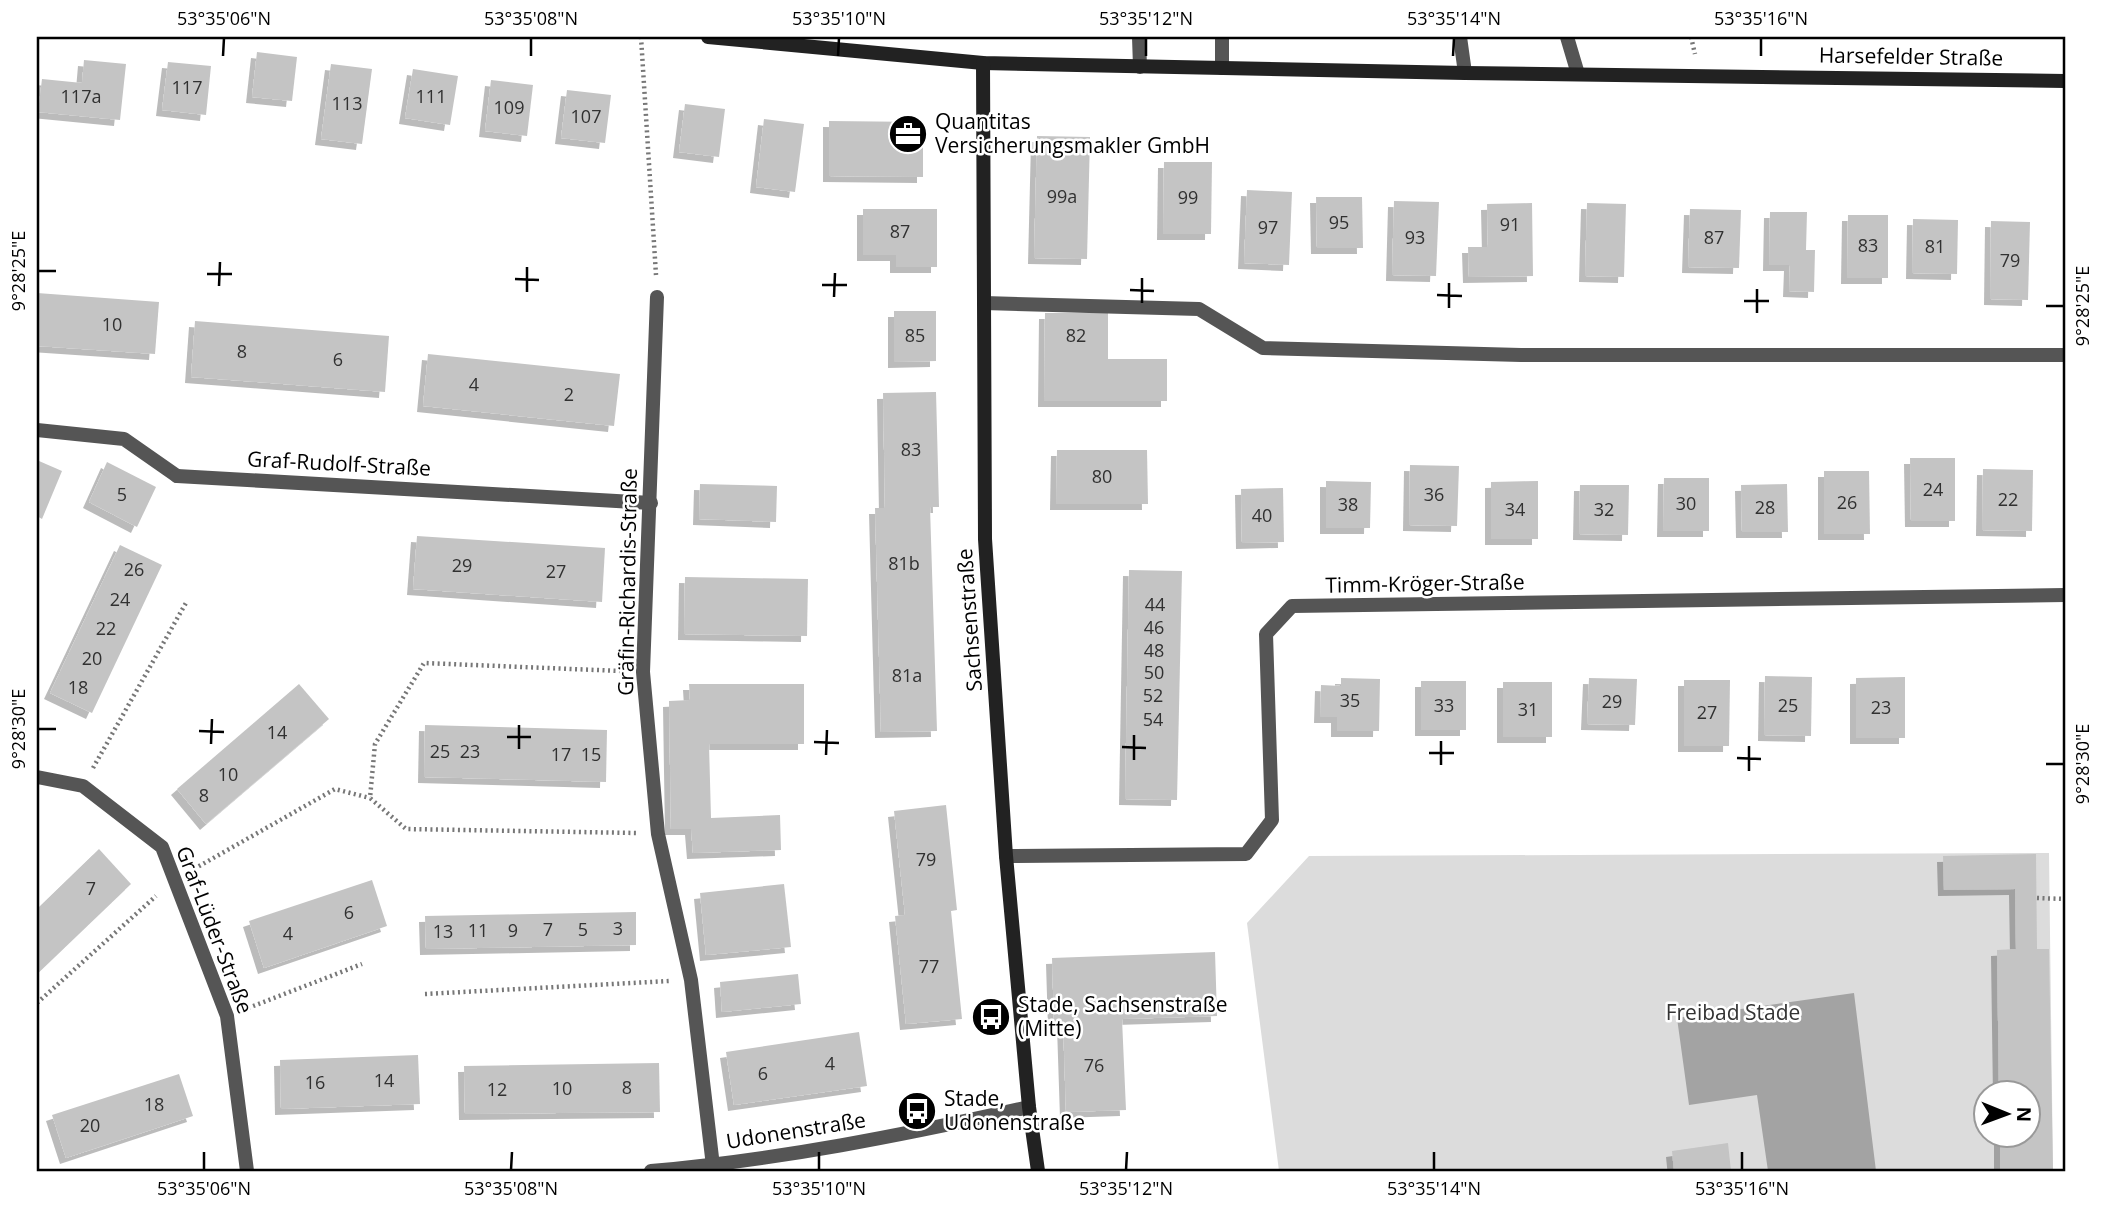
<svg xmlns="http://www.w3.org/2000/svg" width="2102" height="1208" font-family="'Open Sans',sans-serif">
	<style>
		.green { fill: #dcdcdc; fill-rule: evenodd }
		.water { fill: #a3a3a3 }
		.building { fill: #c4c4c4; filter: url(#shadow) }
		.lines { fill: none; stroke-linecap: round; stroke-linejoin: round }
		.path { stroke: #777; stroke-width: 4.5; stroke-dasharray: 2 3.5; stroke-linecap: butt }
		.lane { stroke: #555; stroke-width: 14 }
		.street { stroke: #555; stroke-width: 14 }
		.secondary { stroke: #222; stroke-width: 14 }
		.ticks { fill: none; stroke: #000; stroke-width: 2.5 }
		.labels { text-anchor: middle; stroke-width: 5; stroke-linejoin: round; paint-order: stroke }
		.number-label { font-size: 18px; fill: #313131 }
		.street-label { font-size: 21px; fill: #000; stroke: #fff }
		.poi-label { font-size: 21px; fill: #000; stroke: #fff; text-anchor: start }
		.park-label { font-size: 21px; fill: #333; stroke: #fff }
		.neatline { fill: none; stroke: #000; stroke-width: 2.5 }
		.ticks-label { font-size: 18px; text-anchor: middle; fill: #000 }
	</style>
	<defs>
		<filter id="shadow"><feDropShadow dx="-6" dy="6" stdDeviation="0" flood-color="#0004"/></filter>
	</defs>
	<rect width="100%" height="100%" fill="#fff"/>
	<path class="green" d="M 2049,853 L 2053,1171 L 1279,1171 L 1247,923 L 1309,856 ZM 1986,1092 L 2028,1092 L 2028,1134 L 1986,1134 Z"/>
	<path class="water" d="M 1854,993 L 1876,1171 L 1768,1171 L 1757,1095 L 1689,1105 L 1677,1018 Z"/>
	<g class="building">
		<path d="M 257,52 L 297,57 L 292,101 L 252,97 Z"/>
		<path d="M 84,60 L 126,64 L 120,120 L 38,112 L 42,79 L 82,83 Z"/>
		<path d="M 168,62 L 211,66 L 206,115 L 162,110 Z"/>
		<path d="M 331,64 L 372,69 L 362,144 L 321,139 Z"/>
		<path d="M 413,69 L 458,76 L 450,125 L 405,118 Z"/>
		<path d="M 491,80 L 533,85 L 527,136 L 485,131 Z"/>
		<path d="M 567,90 L 611,95 L 605,143 L 561,138 Z"/>
		<path d="M 685,104 L 725,109 L 719,157 L 679,152 Z"/>
		<path d="M 764,119 L 804,124 L 795,192 L 756,187 Z"/>
		<path d="M 829,121 L 923,122 L 923,177 L 829,176 Z"/>
		<path d="M 1037,136 L 1090,137 L 1087,259 L 1034,258 Z"/>
		<path d="M 1164,162 L 1212,162 L 1211,234 L 1163,234 Z"/>
		<path d="M 1247,190 L 1292,192 L 1289,265 L 1244,263 Z"/>
		<path d="M 1316,197 L 1362,197 L 1363,248 L 1317,248 Z"/>
		<path d="M 1394,201 L 1439,202 L 1436,276 L 1392,275 Z"/>
		<path d="M 1532,203 L 1533,276 L 1469,277 L 1468,247 L 1488,247 L 1487,204 Z"/>
		<path d="M 1587,203 L 1626,204 L 1624,277 L 1585,276 Z"/>
		<path d="M 863,209 L 937,209 L 937,267 L 896,267 L 896,255 L 863,255 Z"/>
		<path d="M 1690,209 L 1741,210 L 1739,268 L 1688,267 Z"/>
		<path d="M 1770,212 L 1807,212 L 1806,250 L 1815,250 L 1814,292 L 1789,291 L 1790,265 L 1769,265 Z"/>
		<path d="M 1848,215 L 1888,215 L 1888,278 L 1847,278 Z"/>
		<path d="M 1913,219 L 1958,220 L 1957,274 L 1912,273 Z"/>
		<path d="M 1991,221 L 2030,222 L 2028,300 L 1990,299 Z"/>
		<path d="M 37,293 L 159,302 L 155,354 L 37,346 Z"/>
		<path d="M 894,311 L 936,311 L 936,361 L 894,362 Z"/>
		<path d="M 1045,313 L 1108,313 L 1108,359 L 1167,359 L 1167,401 L 1044,401 Z"/>
		<path d="M 195,321 L 389,336 L 385,392 L 191,377 Z"/>
		<path d="M 428,354 L 620,374 L 614,426 L 423,406 Z"/>
		<path d="M 936,392 L 939,507 L 930,507 L 937,731 L 881,732 L 875,508 L 885,508 L 883,393 Z"/>
		<path d="M 1057,450 L 1147,450 L 1148,504 L 1056,504 Z"/>
		<path d="M 1910,458 L 1955,458 L 1955,521 L 1911,521 Z"/>
		<path d="M 39,461 L 62,471 L 42,519 L 37,516 L 37,467 Z"/>
		<path d="M 107,462 L 156,487 L 137,527 L 89,502 Z"/>
		<path d="M 1410,465 L 1459,466 L 1457,526 L 1409,525 Z"/>
		<path d="M 1983,469 L 2033,470 L 2032,531 L 1982,530 Z"/>
		<path d="M 1824,471 L 1869,471 L 1870,534 L 1824,534 Z"/>
		<path d="M 1664,478 L 1709,478 L 1709,531 L 1663,531 Z"/>
		<path d="M 1326,481 L 1371,482 L 1370,528 L 1326,528 Z"/>
		<path d="M 1538,481 L 1538,539 L 1491,539 L 1491,482 Z"/>
		<path d="M 700,484 L 777,486 L 776,522 L 699,519 Z"/>
		<path d="M 1787,484 L 1788,532 L 1742,532 L 1741,485 Z"/>
		<path d="M 1580,485 L 1629,485 L 1628,535 L 1579,534 Z"/>
		<path d="M 1283,488 L 1284,542 L 1242,543 L 1241,489 Z"/>
		<path d="M 417,536 L 605,548 L 602,602 L 413,589 Z"/>
		<path d="M 120,545 L 162,565 L 92,713 L 50,693 Z"/>
		<path d="M 1129,570 L 1182,571 L 1177,800 L 1125,799 Z"/>
		<path d="M 685,577 L 808,579 L 807,636 L 684,634 Z"/>
		<path d="M 1765,676 L 1812,677 L 1811,736 L 1764,735 Z"/>
		<path d="M 1905,677 L 1905,738 L 1856,738 L 1856,678 Z"/>
		<path d="M 1341,678 L 1380,679 L 1379,731 L 1337,731 L 1337,717 L 1320,717 L 1321,685 L 1341,686 Z"/>
		<path d="M 1589,678 L 1637,679 L 1635,725 L 1587,724 Z"/>
		<path d="M 1684,680 L 1730,680 L 1729,746 L 1684,746 Z"/>
		<rect x="1421" y="681" width="45" height="49"/>
		<rect x="1503" y="682" width="49" height="55"/>
		<path d="M 299,684 L 329,719 L 206,824 L 177,789 Z"/>
		<path d="M 689,684 L 804,684 L 804,744 L 709,744 L 711,818 L 780,815 L 781,850 L 693,853 L 691,829 L 671,829 L 669,701 L 690,700 Z"/>
		<path d="M 425,725 L 607,730 L 606,782 L 424,777 Z"/>
		<path d="M 946,805 L 957,910 L 951,911 L 962,1019 L 906,1024 L 895,916 L 905,915 L 894,811 Z"/>
		<path d="M 99,849 L 131,884 L 37,974 L 37,909 Z"/>
		<path d="M 2036,854 L 2037,949 L 2049,949 L 2053,1171 L 2000,1171 L 2000,1135 L 2028,1134 L 2028,1092 L 1999,1092 L 1997,950 L 2016,949 L 2015,889 L 1944,890 L 1943,856 Z"/>
		<path d="M 372,880 L 387,926 L 264,968 L 249,921 Z"/>
		<path d="M 784,884 L 791,947 L 706,955 L 700,893 Z"/>
		<path d="M 636,912 L 636,945 L 426,949 L 425,916 Z"/>
		<path d="M 1215,952 L 1217,1016 L 1122,1019 L 1126,1110 L 1066,1112 L 1063,1021 L 1054,1022 L 1052,958 Z"/>
		<path d="M 798,974 L 801,1004 L 722,1012 L 720,982 Z"/>
		<path d="M 859,1032 L 867,1086 L 734,1105 L 726,1052 Z"/>
		<path d="M 418,1055 L 420,1104 L 281,1109 L 280,1060 Z"/>
		<path d="M 659,1063 L 660,1112 L 465,1114 L 464,1066 Z"/>
		<path d="M 179,1074 L 193,1116 L 66,1158 L 52,1115 Z"/>
		<path d="M 1728,1143 L 1731,1171 L 1674,1171 L 1672,1151 Z"/>
	</g>
	<g class="lines">
		<g class="path">
			<path d="M 641,37 L 656,275"/>
			<path d="M 1691,37 L 1695,54"/>
			<path d="M 621,671 L 424,663 L 375,744 L 370,798 L 406,829 L 636,833"/>
			<path d="M 93,768 L 187,601"/>
			<path d="M 194,869 L 335,789 L 370,798"/>
			<path d="M 2037,898 L 2065,899"/>
			<path d="M 425,994 L 669,981"/>
			<path d="M 37,1003 L 156,896"/>
			<path d="M 248,1008 L 362,964"/>
		</g>
		<g class="lane">
			<path d="M 1139,37 L 1140,67"/>
			<path d="M 1460,37 L 1465,73"/>
			<path d="M 1567,37 L 1578,74"/>
			<path d="M 1222,68 L 1222,37"/>
			<path d="M 984,303 L 1199,309 L 1263,348 L 1521,355 L 2065,355"/>
			<path d="M 37,430 L 124,439 L 177,476"/>
		</g>
		<g class="street">
			<path d="M 657,297 L 643,672 L 658,834 L 691,980 L 713,1166"/>
			<path d="M 177,476 L 651,503"/>
			<path d="M 37,777 L 83,786 L 162,847 L 227,1016 L 247,1171"/>
			<path d="M 1006,856 L 1246,854 L 1272,820 L 1266,634 L 1292,606 L 2065,595"/>
			<path d="M 651,1171 C 778,1160 904,1135 1029,1107"/>
		</g>
		<g class="secondary">
			<path d="M 708,37 L 983,63 L 1465,73 L 2065,81"/>
			<path d="M 983,63 L 985,539 L 1006,856 L 1029,1107 L 1038,1171"/>
		</g>
	</g>
	<path class="ticks" d="M 223,56 L 224,38M 531,56 L 531,38M 838,56 L 839,38M 1146,56 L 1146,38M 1453,56 L 1454,38M 1761,56 L 1761,38M 38,271 L 56,271M 207,274 L 232,274M 515,279 L 539,280M 822,285 L 847,285M 219,286 L 220,262M 1130,290 L 1154,291M 527,292 L 527,267M 1437,295 L 1462,296M 834,297 L 835,273M 1744,301 L 1769,301M 1142,303 L 1142,278M 2046,306 L 2064,306M 1449,308 L 1449,283M 1757,313 L 1757,289M 38,729 L 56,729M 199,731 L 224,732M 507,737 L 531,737M 814,742 L 839,743M 211,744 L 212,719M 1122,747 L 1146,748M 519,749 L 519,725M 1429,753 L 1454,753M 826,755 L 827,730M 1737,758 L 1761,759M 1134,760 L 1134,735M 2046,764 L 2064,764M 1441,765 L 1441,741M 1749,771 L 1749,746M 204,1170 L 204,1152M 511,1170 L 512,1152M 819,1170 L 819,1152M 1126,1170 L 1127,1152M 1434,1170 L 1434,1152M 1742,1170 L 1742,1152"/>
	<defs>
		<g id="office-disc" transform="scale(2.0125)"><circle r="9.5" fill="#000" stroke="#fff"/><path d="M-6-3h4V-5.5h4V-3h4V5H-6ZM-1-4.5V-3h2v-1.5ZM-6 0V1H6V0Z" fill="#fff"/></g>
		<g id="bus-disc" transform="scale(2.0125)"><circle r="9.5" fill="#000" stroke="#fff"/><path d="M-5-6H5V4H4V6H2V4H-2V6H-4V4H-5ZM-3.5-4V0h7V-4ZM-3.5 1.2v1.5H-2V1.2ZM2 1.2v1.5H3.5V1.2Z" fill="#fff"/></g>
	</defs>
	<g fill-rule="evenodd">
		<use href="#office-disc" x="908" y="134"/>
		<use href="#bus-disc" x="991" y="1017"/>
		<use href="#bus-disc" x="917" y="1111"/>
	</g>
	<g class="labels">
		<g class="number-label">
			<text x="187" y="94">117</text>
			<text x="81" y="103">117a</text>
			<text x="431" y="103">111</text>
			<text x="347" y="110">113</text>
			<text x="509" y="114">109</text>
			<text x="586" y="123">107</text>
			<text x="1062" y="203">99a</text>
			<text x="1188" y="204">99</text>
			<text x="1339" y="229">95</text>
			<text x="1510" y="231">91</text>
			<text x="1268" y="234">97</text>
			<text x="900" y="238">87</text>
			<text x="1415" y="244">93</text>
			<text x="1714" y="244">87</text>
			<text x="1868" y="252">83</text>
			<text x="1935" y="253">81</text>
			<text x="2010" y="267">79</text>
			<text x="112" y="331">10</text>
			<text x="915" y="342">85</text>
			<text x="1076" y="342">82</text>
			<text x="242" y="358">8</text>
			<text x="338" y="366">6</text>
			<text x="474" y="391">4</text>
			<text x="569" y="401">2</text>
			<text x="911" y="456">83</text>
			<text x="1102" y="483">80</text>
			<text x="1933" y="496">24</text>
			<text x="122" y="501">5</text>
			<text x="1434" y="501">36</text>
			<text x="2008" y="506">22</text>
			<text x="1847" y="509">26</text>
			<text x="1686" y="510">30</text>
			<text x="1348" y="511">38</text>
			<text x="1765" y="514">28</text>
			<text x="1515" y="516">34</text>
			<text x="1604" y="516">32</text>
			<text x="1262" y="522">40</text>
			<text x="904" y="570">81b</text>
			<text x="462" y="572">29</text>
			<text x="134" y="576">26</text>
			<text x="556" y="578">27</text>
			<text x="120" y="606">24</text>
			<text x="1155" y="611">44</text>
			<text x="1154" y="634">46</text>
			<text x="106" y="635">22</text>
			<text x="1154" y="657">48</text>
			<text x="92" y="665">20</text>
			<text x="1154" y="679">50</text>
			<text x="907" y="682">81a</text>
			<text x="78" y="694">18</text>
			<text x="1153" y="702">52</text>
			<text x="1350" y="707">35</text>
			<text x="1612" y="708">29</text>
			<text x="1444" y="712">33</text>
			<text x="1788" y="712">25</text>
			<text x="1881" y="714">23</text>
			<text x="1528" y="716">31</text>
			<text x="1707" y="719">27</text>
			<text x="1153" y="726">54</text>
			<text x="277" y="739">14</text>
			<text x="440" y="758">25</text>
			<text x="470" y="758">23</text>
			<text x="561" y="761">17</text>
			<text x="591" y="761">15</text>
			<text x="228" y="781">10</text>
			<text x="204" y="802">8</text>
			<text x="926" y="866">79</text>
			<text x="91" y="895">7</text>
			<text x="349" y="919">6</text>
			<text x="618" y="935">3</text>
			<text x="548" y="936">7</text>
			<text x="583" y="936">5</text>
			<text x="478" y="937">11</text>
			<text x="513" y="937">9</text>
			<text x="443" y="938">13</text>
			<text x="288" y="940">4</text>
			<text x="929" y="973">77</text>
			<text x="830" y="1070">4</text>
			<text x="1094" y="1072">76</text>
			<text x="763" y="1080">6</text>
			<text x="384" y="1087">14</text>
			<text x="315" y="1089">16</text>
			<text x="627" y="1094">8</text>
			<text x="562" y="1095">10</text>
			<text x="497" y="1096">12</text>
			<text x="154" y="1111">18</text>
			<text x="90" y="1132">20</text>
		</g>
		<g class="street-label">
			<text transform="translate(1911 57) rotate(1)" y="7">Harsefelder Straße</text>
			<text transform="translate(339 464) rotate(3)" y="7">Graf-Rudolf-Straße</text>
			<text transform="translate(628 582) rotate(-89)" y="7">Gräfin-Richardis-Straße</text>
			<text transform="translate(1425 584) rotate(-1)" y="7">Timm-Kröger-Straße</text>
			<text transform="translate(970 620) rotate(-94)" y="7">Sachsenstraße</text>
			<text transform="translate(214 930) rotate(69)" y="7">Graf-Lüder-Straße</text>
			<text transform="translate(796 1131) rotate(-9)" y="7">Udonenstraße</text>
		</g>
		<g class="poi-label">
			<text x="935" y="129">Quantitas<tspan x="935" dy="24">Versicherungsmakler GmbH</tspan></text>
			<text x="1018" y="1012">Stade, Sachsenstraße<tspan x="1018" dy="24">(Mitte)</tspan></text>
			<text x="944" y="1106">Stade,<tspan x="944" dy="24">Udonenstraße</tspan></text>
		</g>
		<g class="park-label">
			<text x="1733" y="1020">Freibad Stade</text>
		</g>
	</g>
	<rect width="2102" height="1208" fill="none" stroke="#ffffff" stroke-width="77"/>
	<g transform="translate(2007 1114) rotate(91)"><circle r="33" fill="#ffffff" stroke="#999999" stroke-width="2"/>
	<path d="M0-5L12 26L0 18L-12 26Z" fill="#000000"/>
	<text y="-10" font-size="19" font-weight="bold" text-anchor="middle" fill="#000000">N</text>
	</g>
	<rect x="38" y="38" width="2026" height="1132" class="neatline"/>
	<g class="ticks-label">
		<text x="224" y="25">53°35'06"N</text>
		<text x="531" y="25">53°35'08"N</text>
		<text x="839" y="25">53°35'10"N</text>
		<text x="1146" y="25">53°35'12"N</text>
		<text x="1454" y="25">53°35'14"N</text>
		<text x="1761" y="25">53°35'16"N</text>
		<text transform="translate(19 271) rotate(-90)" y="6">9°28'25"E</text>
		<text transform="translate(2083 306) rotate(-90)" y="6">9°28'25"E</text>
		<text transform="translate(19 729) rotate(-90)" y="6">9°28'30"E</text>
		<text transform="translate(2083 764) rotate(-90)" y="6">9°28'30"E</text>
		<text x="204" y="1195">53°35'06"N</text>
		<text x="511" y="1195">53°35'08"N</text>
		<text x="819" y="1195">53°35'10"N</text>
		<text x="1126" y="1195">53°35'12"N</text>
		<text x="1434" y="1195">53°35'14"N</text>
		<text x="1742" y="1195">53°35'16"N</text>
	</g>
</svg>
